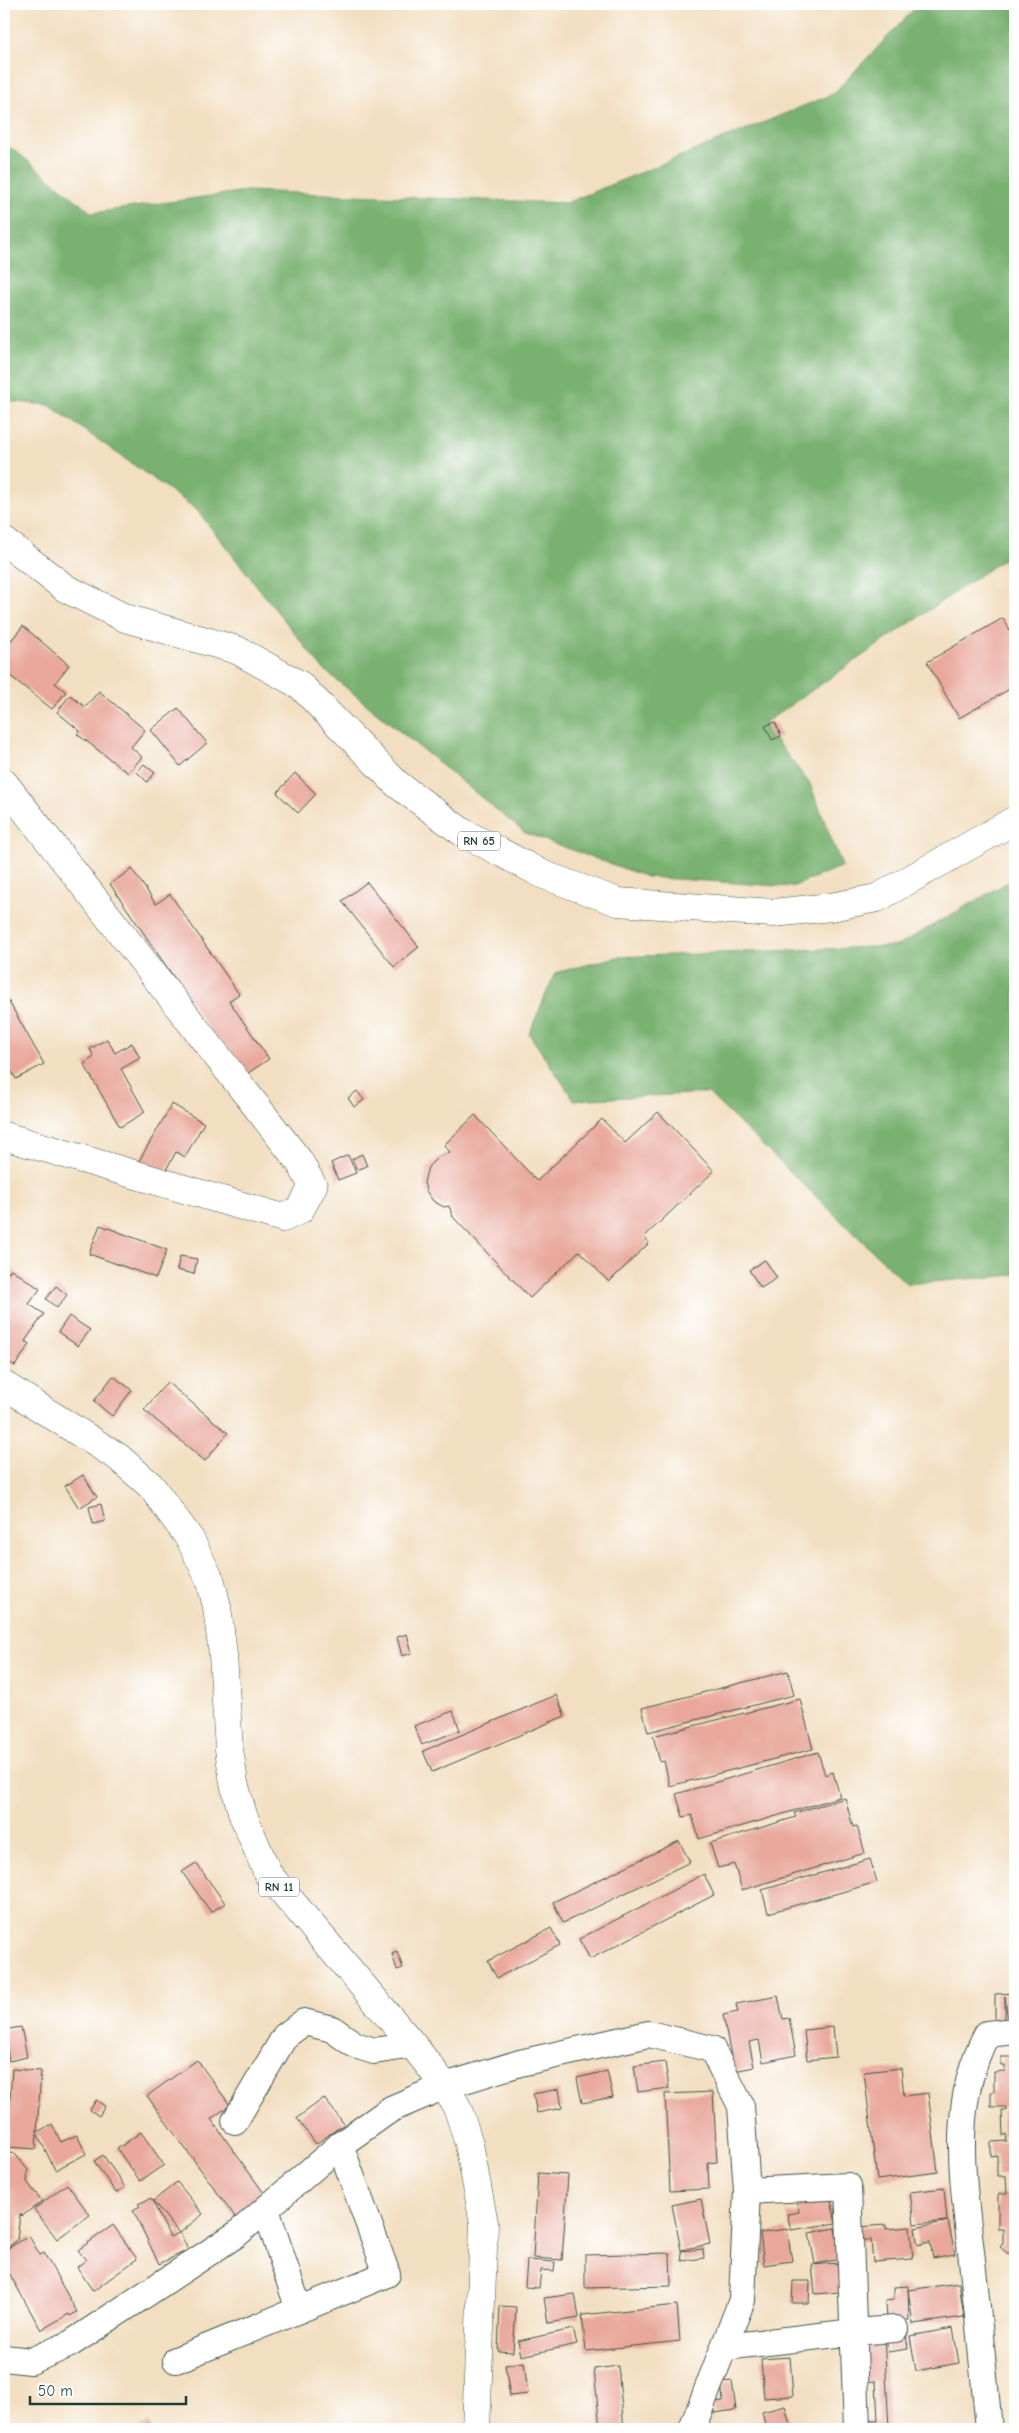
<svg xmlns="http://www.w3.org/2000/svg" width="1019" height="2433" font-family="'Comic Neue',sans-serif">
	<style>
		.forest { fill: #78b16f; stroke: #4c7752 }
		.building { fill: #e9a89b }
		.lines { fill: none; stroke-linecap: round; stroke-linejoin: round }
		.minor-casing { stroke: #3f5549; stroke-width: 28 }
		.major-casing { stroke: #3f5549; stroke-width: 29 }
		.minor { stroke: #fff; stroke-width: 26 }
		.major { stroke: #fff; stroke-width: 28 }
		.labels { text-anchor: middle; stroke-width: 4.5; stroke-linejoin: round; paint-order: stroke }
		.shield { fill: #fff; stroke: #627771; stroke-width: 1 }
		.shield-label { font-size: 12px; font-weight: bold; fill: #1f3d34 }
	</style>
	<rect width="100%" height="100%" fill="#fff"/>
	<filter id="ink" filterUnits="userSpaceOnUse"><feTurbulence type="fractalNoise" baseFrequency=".02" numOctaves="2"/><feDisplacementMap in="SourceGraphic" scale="10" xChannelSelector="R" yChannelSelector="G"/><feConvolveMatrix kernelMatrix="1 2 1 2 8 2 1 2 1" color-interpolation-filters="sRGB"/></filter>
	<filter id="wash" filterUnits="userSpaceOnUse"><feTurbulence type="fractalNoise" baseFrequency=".0096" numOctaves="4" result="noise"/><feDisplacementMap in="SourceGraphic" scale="20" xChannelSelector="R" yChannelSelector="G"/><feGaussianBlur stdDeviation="1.12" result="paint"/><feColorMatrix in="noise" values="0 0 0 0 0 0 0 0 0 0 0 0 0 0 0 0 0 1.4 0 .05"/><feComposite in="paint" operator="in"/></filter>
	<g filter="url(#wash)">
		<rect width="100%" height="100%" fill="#f2dec0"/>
		<g class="forest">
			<path d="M 919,4 L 1015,4 L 1015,551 L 763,724 L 810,784 L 842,866 L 792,887 L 647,877 L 525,833 L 322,668 L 196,509 L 49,405 L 4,401 L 4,147 L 13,149 L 92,213 L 246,191 L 566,203 L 833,94 Z"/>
			<path d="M 1015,878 L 1015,1275 L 907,1284 L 708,1093 L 574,1100 L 529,1034 L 555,973 L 617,957 L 897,946 Z"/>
		</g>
		<g id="blocks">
			<g class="building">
				<path d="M 1003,618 L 1015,639 L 1015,686 L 959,718 L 927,662 Z"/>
				<path d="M 23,626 L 69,665 L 55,683 L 66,692 L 52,709 L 4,671 L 4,638 L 9,643 Z"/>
				<path d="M 99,691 L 145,730 L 131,747 L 142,757 L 128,773 L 77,734 L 80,731 L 57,712 L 70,695 L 85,707 Z"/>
				<path d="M 178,708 L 207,743 L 180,766 L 151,730 Z"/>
				<path d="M 775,722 L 781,736 L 772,740 L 765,726 Z"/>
				<path d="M 144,764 L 155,773 L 147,782 L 137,772 Z"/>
				<path d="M 295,773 L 316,794 L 298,813 L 277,793 Z"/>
				<path d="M 132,869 L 156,904 L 170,894 L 239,994 L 229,1001 L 269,1059 L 239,1079 L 212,1033 L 110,884 Z"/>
				<path d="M 367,882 L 419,947 L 394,967 L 342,901 Z"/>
				<path d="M 4,993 L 44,1064 L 16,1079 L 4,1058 Z"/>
				<path d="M 107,1039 L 115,1053 L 132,1043 L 140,1058 L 121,1069 L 145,1112 L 120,1127 L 84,1064 L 94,1057 L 90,1049 Z"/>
				<path d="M 357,1091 L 364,1100 L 354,1107 L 348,1098 Z"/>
				<path d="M 172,1104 L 204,1123 L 185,1157 L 176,1152 L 163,1175 L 139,1161 Z"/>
				<path d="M 658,1112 L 714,1171 L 644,1237 L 649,1243 L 609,1282 L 579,1251 L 530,1298 L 453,1217 L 449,1206 L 444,1207 L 433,1201 L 426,1191 L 424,1182 L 428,1167 L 437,1158 L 450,1152 L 444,1145 L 475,1115 L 537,1181 L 602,1119 L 625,1143 Z"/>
				<path d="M 362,1154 L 367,1166 L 357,1170 L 352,1159 Z"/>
				<path d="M 348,1155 L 356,1173 L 338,1180 L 331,1163 Z"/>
				<path d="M 100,1225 L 167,1250 L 156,1278 L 89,1254 Z"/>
				<path d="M 180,1256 L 197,1259 L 194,1274 L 177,1270 Z"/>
				<path d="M 765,1260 L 777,1278 L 761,1288 L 749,1270 Z"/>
				<path d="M 11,1269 L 40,1289 L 29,1304 L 44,1314 L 25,1341 L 30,1344 L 15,1366 L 4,1358 L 4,1279 Z"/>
				<path d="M 56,1286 L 67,1295 L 57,1308 L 46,1299 Z"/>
				<path d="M 69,1316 L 90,1330 L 78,1346 L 58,1332 Z"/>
				<path d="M 113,1376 L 132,1390 L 112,1416 L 94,1401 Z"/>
				<path d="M 167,1382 L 228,1433 L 205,1461 L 144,1410 Z"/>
				<path d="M 83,1475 L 97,1497 L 79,1508 L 65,1486 Z"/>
				<path d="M 101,1504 L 105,1521 L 93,1524 L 89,1507 Z"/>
				<path d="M 407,1634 L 412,1653 L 402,1656 L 397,1637 Z"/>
				<path d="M 788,1671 L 794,1695 L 648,1732 L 642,1708 Z"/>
				<path d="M 556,1695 L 565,1716 L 432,1772 L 423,1751 Z"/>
				<path d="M 800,1699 L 813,1749 L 670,1786 L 664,1761 L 660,1762 L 653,1736 Z"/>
				<path d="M 453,1711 L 460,1730 L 422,1745 L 414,1726 Z"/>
				<path d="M 818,1752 L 825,1775 L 833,1772 L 840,1797 L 699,1839 L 692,1815 L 683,1817 L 676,1794 Z"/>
				<path d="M 845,1798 L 853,1827 L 857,1826 L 865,1853 L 742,1890 L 734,1864 L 718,1868 L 710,1843 L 796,1817 L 794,1813 Z"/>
				<path d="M 679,1841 L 690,1862 L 563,1923 L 553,1902 Z"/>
				<path d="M 870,1859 L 877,1882 L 768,1913 L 762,1890 Z"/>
				<path d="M 196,1863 L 225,1903 L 211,1912 L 182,1872 Z"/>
				<path d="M 704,1874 L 714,1895 L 590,1959 L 579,1939 Z"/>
				<path d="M 551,1928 L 560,1945 L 497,1978 L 488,1961 Z"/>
				<path d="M 397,1952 L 403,1968 L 397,1970 L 392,1954 Z"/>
				<path d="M 1015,1993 L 1015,2021 L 1008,2022 L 1005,1996 L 1005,2021 L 995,2021 L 995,1994 Z"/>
				<path d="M 778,1996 L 783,2019 L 789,2018 L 796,2055 L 763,2062 L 759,2040 L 749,2042 L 754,2067 L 734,2071 L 723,2015 L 738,2012 L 736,2004 Z"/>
				<path d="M 21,2027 L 27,2057 L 9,2061 L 4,2030 Z"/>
				<path d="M 833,2027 L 836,2057 L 807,2060 L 804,2030 Z"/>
				<path d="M 1001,2057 L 1015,2057 L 1015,2253 L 1007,2253 L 1000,2247 L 1003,2243 L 1003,2229 L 998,2229 L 998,2197 L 999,2194 L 1007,2194 L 1006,2176 L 997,2176 L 997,2155 L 991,2156 L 991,2142 L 1007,2141 L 1006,2134 L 1003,2136 L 1002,2111 L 1006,2111 L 1006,2107 L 991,2107 L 991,2092 L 994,2092 L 994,2072 L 1005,2071 L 1005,2066 L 1001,2066 Z"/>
				<path d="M 197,2060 L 230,2105 L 211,2119 L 266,2196 L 236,2218 L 147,2096 Z"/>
				<path d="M 665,2062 L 669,2088 L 638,2092 L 634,2066 Z"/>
				<path d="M 901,2068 L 904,2096 L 928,2093 L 938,2172 L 877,2180 L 864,2072 Z"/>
				<path d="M 12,2069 L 41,2071 L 37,2132 L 52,2124 L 61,2142 L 77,2135 L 86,2154 L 55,2170 L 37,2133 L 36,2149 L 7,2147 Z"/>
				<path d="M 607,2071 L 613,2097 L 582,2103 L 577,2078 Z"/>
				<path d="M 559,2089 L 562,2108 L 537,2113 L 533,2094 Z"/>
				<path d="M 713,2092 L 717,2162 L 708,2163 L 709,2189 L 670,2191 L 665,2094 Z"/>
				<path d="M 324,2098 L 344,2124 L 316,2144 L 297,2118 Z"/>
				<path d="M 96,2100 L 105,2106 L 99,2116 L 90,2110 Z"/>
				<path d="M 141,2132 L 164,2165 L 140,2181 L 117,2149 Z"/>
				<path d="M 4,2152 L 15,2154 L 28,2170 L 27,2182 L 42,2201 L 22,2216 L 20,2214 L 17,2240 L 5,2250 L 29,2236 L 40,2255 L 44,2253 L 77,2312 L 70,2316 L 69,2314 L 41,2330 L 4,2264 Z"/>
				<path d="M 103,2155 L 125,2187 L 116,2193 L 94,2161 Z"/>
				<path d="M 538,2173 L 568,2175 L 562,2260 L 533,2258 Z"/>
				<path d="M 177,2182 L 203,2214 L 180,2233 L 188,2250 L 159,2264 L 133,2210 L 140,2206 L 138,2204 L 151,2198 L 170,2237 L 179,2233 L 153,2201 Z"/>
				<path d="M 67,2184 L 90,2215 L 57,2239 L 34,2209 Z"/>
				<path d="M 944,2188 L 947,2221 L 914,2224 L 910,2192 Z"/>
				<path d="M 829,2192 L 836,2223 L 791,2230 L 787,2214 L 799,2212 L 796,2199 Z"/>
				<path d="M 701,2199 L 710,2244 L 681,2250 L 672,2205 Z"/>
				<path d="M 948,2221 L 955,2254 L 933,2258 L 930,2242 L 918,2245 L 915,2228 Z"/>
				<path d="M 113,2225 L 137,2259 L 93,2291 L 77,2267 L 86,2260 L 78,2250 Z"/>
				<path d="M 886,2225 L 886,2229 L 910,2227 L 913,2259 L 873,2262 L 871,2240 L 859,2240 L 858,2227 Z"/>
				<path d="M 835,2228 L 841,2259 L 815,2264 L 809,2233 Z"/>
				<path d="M 787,2229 L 792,2261 L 764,2265 L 760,2233 Z"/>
				<path d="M 703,2249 L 704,2258 L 682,2261 L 681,2251 Z"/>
				<path d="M 670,2253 L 671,2286 L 585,2288 L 585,2255 Z"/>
				<path d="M 527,2260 L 555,2262 L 554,2271 L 541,2270 L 539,2288 L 525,2287 Z"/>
				<path d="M 837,2263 L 840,2292 L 815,2294 L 812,2265 Z"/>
				<path d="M 793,2281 L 810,2281 L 809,2303 L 792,2303 Z"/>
				<path d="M 959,2283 L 964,2317 L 913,2324 L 908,2290 Z"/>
				<path d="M 908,2286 L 909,2320 L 886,2321 L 885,2301 L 894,2300 L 894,2287 Z"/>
				<path d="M 575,2294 L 579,2318 L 548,2323 L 544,2298 Z"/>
				<path d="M 677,2305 L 680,2341 L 586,2351 L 582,2315 Z"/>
				<path d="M 500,2306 L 516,2307 L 513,2352 L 498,2351 Z"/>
				<path d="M 953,2328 L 959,2363 L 916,2371 L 910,2336 Z"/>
				<path d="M 573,2329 L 577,2344 L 521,2356 L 518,2341 Z"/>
				<path d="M 906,2335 L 908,2349 L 888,2352 L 886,2337 Z"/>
				<path d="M 884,2336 L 889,2429 L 864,2429 L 864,2421 L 878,2421 L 876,2381 L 863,2382 L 861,2337 Z"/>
				<path d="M 790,2357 L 793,2396 L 764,2398 L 761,2359 Z"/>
				<path d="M 524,2362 L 528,2394 L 510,2396 L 505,2365 Z"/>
				<path d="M 618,2366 L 624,2429 L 600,2429 L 594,2369 Z"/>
				<path d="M 732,2381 L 736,2410 L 714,2413 L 713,2402 L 723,2401 L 721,2382 Z"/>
				<path d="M 785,2406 L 791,2429 L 766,2429 L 762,2412 Z"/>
				<path d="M 148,2423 L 152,2429 L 138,2429 Z"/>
			</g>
		</g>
	</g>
	<g filter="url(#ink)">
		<use href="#blocks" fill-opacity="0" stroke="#3f5549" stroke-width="1"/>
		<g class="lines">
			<g class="minor-casing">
				<g id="minor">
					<path d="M 235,2121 L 285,2036 L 304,2022 L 332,2029 L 355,2045 L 374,2051 L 413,2045"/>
					<path d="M 747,2191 L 848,2186 L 857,2429"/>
					<path d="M 266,2209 L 299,2310"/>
					<path d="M 725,2347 L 854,2332 L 895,2329"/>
					<path d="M 4,2358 L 31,2361 L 70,2344 L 237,2234 L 340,2145 L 391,2109 L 445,2086 L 520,2063 L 649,2034 L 712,2049 L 741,2106 L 747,2191 L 742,2300 L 692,2429"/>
					<path d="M 176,2360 L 387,2274 L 340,2145"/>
					<path d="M 989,2429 C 984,2376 979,2323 973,2270 C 965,2190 947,2108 987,2034 L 1015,2031"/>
				</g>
			</g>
			<g class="major-casing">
				<g id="major">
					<path d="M 4,541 L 65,588 L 125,618 L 237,650 L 300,685 L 397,784 L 462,832 L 544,875 L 618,902 L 773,913 L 831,907 L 877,898 L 1015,820"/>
					<path d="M 4,783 L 299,1161 L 313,1186 L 300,1210 L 283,1218 L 4,1136"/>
					<path d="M 4,1385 L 118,1457 L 151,1486 L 190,1539 L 211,1582 L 217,1607 L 223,1655 L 229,1749 L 234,1783 L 243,1815 L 268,1874 L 413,2045 L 445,2086 L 458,2109 L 469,2144 L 484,2223 L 476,2429"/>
				</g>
			</g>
			<use href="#minor" class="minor"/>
			<use href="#major" class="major"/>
		</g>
	</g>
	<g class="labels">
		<g class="shield">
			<rect x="458" y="831.5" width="42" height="19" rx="4"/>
			<rect x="259" y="1877.5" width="40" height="19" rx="4"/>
		</g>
		<g class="shield-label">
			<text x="479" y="845">RN 65</text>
			<text x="279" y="1891">RN 11</text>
		</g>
	</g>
	<rect width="1019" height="2433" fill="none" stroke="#fff" stroke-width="20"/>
	<path d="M30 2396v8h156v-8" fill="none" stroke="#1f3d34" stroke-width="2.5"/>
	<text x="38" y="2396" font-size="15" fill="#1f3d34" stroke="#ffffff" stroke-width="4" paint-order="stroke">50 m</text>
</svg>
